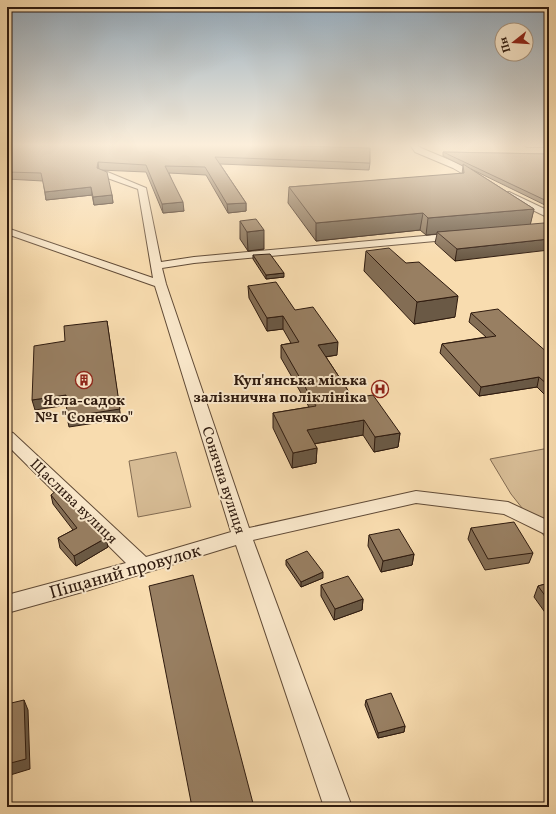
<svg xmlns="http://www.w3.org/2000/svg" width="556" height="814" font-family="Vollkorn,serif">
	<style>
		.green { fill: #d6bb94; stroke: #826b52 }
		.lines { fill: none; stroke-linecap: round; stroke-linejoin: round }
		.minor-casing { stroke: #614b37; stroke-width: 2 }
		.minor { fill: #fae8cb; fill-rule: evenodd }
		.wall { fill: #836d54; stroke: #2f1b0f }
		.shaded-wall { fill: #6a5945; stroke: #2f1b0f }
		.building { fill: #987f62; stroke: #2f1b0f }
		.labels { text-anchor: middle; stroke-width: 4; stroke-linejoin: round; paint-order: stroke }
		.poi-label { font-size: 15px; font-weight: bold; fill: #2f1b0f; stroke: #fae8cb; text-anchor: end }
		.street-label { font-size: 15px; fill: #2f1b0f; stroke: #fae8cb }
		.near-street-label { font-size: 18px; fill: #2f1b0f; stroke: #fae8cb }
	</style>
	<rect width="100%" height="100%" fill="#f8dcaf"/>
	<filter id="stains"><feTurbulence type="fractalNoise" baseFrequency=".005" numOctaves="4"/><feColorMatrix values="0 0 0 0 .2 0 0 0 0 .09 0 0 0 0 .02 0 0 0 .5 -.17"/></filter>
	<radialGradient id="worn" r=".72"><stop offset=".6" stop-color="#630" stop-opacity="0"/><stop offset="1" stop-color="#630" stop-opacity=".3"/></radialGradient>
	<g class="green">
		<path d="M 549,448 L 549,542 L 511,494 L 490,459 Z"/>
		<path d="M 176,452 L 191,507 L 138,517 L 129,461 Z"/>
	</g>
	<g class="lines">
		<g class="minor-casing">
			<g id="minor">
				<path d="M 410,145 L 417,145 L 421,148 L 459,164 L 484,180 L 483,182 L 477,182 L 453,168 L 415,152 Z"/>
				<path d="M 524,145 L 549,145 L 549,147 L 527,147 Z"/>
				<path d="M 99,171 L 105,171 L 146,188 L 161,262 L 194,257 L 457,233 L 462,236 L 457,239 L 194,263 L 162,268 L 166,284 L 249,528 L 416,491 L 508,502 L 549,521 L 549,536 L 504,514 L 416,503 L 253,540 L 352,807 L 324,807 L 236,545 L 86,591 L 7,613 L 7,595 L 126,563 L 7,445 L 7,431 L 13,433 L 146,557 L 231,532 L 155,286 L 7,234 L 7,228 L 153,278 L 138,189 L 99,175 Z"/>
				<path d="M 509,192 L 549,211 L 549,218 L 506,197 L 505,195 L 506,193 Z"/>
			</g>
		</g>
		<use href="#minor" class="minor"/>
	</g>
	<g class="wall">
		<path d="M 7,145 L 370,163 L 369,170 L 220,164 L 246,203 L 246,211 L 228,213 L 206,175 L 169,173 L 184,211 L 163,213 L 146,172 L 100,170 L 112,195 L 113,203 L 94,205 L 92,195 L 46,200 L 43,181 L 7,179 Z"/>
		<path d="M 443,152 L 549,154 L 549,207 L 471,169 L 534,209 L 530,224 L 455,261 L 435,243 L 437,234 L 426,235 L 420,230 L 316,241 L 288,203 L 289,187 L 462,174 L 463,166 L 443,156 Z"/>
		<path d="M 240,221 L 264,249 L 248,251 L 240,239 Z"/>
		<path d="M 366,251 L 455,317 L 414,324 L 364,271 Z"/>
		<path d="M 253,255 L 284,277 L 266,279 L 253,259 Z"/>
		<path d="M 248,286 L 295,310 L 337,355 L 326,357 L 353,398 L 400,433 L 398,447 L 374,452 L 363,435 L 314,444 L 317,448 L 316,463 L 292,468 L 273,428 L 273,413 L 309,407 L 281,358 L 281,345 L 291,343 L 283,329 L 267,331 L 249,298 Z"/>
		<path d="M 471,313 L 549,354 L 549,399 L 537,387 L 479,396 L 440,353 L 442,344 L 486,337 L 469,322 Z"/>
		<path d="M 51,495 L 106,538 L 108,547 L 76,566 L 60,548 L 58,538 L 73,530 L 53,504 Z"/>
		<path d="M 471,528 L 533,553 L 529,563 L 485,570 L 468,539 Z"/>
		<path d="M 369,535 L 414,554 L 412,565 L 381,572 L 368,546 Z"/>
		<path d="M 286,560 L 323,578 L 301,587 L 286,565 Z"/>
		<path d="M 549,583 L 549,618 L 534,597 L 538,586 Z"/>
		<path d="M 321,585 L 363,599 L 362,610 L 334,620 L 321,596 Z"/>
		<path d="M 366,700 L 405,726 L 404,732 L 378,738 L 365,705 Z"/>
	</g>
	<g class="shaded-wall">
		<path d="M 98,162 L 99,170 L 97,168 Z"/>
		<path d="M 91,187 L 92,195 L 46,200 L 45,192 Z"/>
		<path d="M 112,195 L 113,203 L 94,205 L 93,197 Z"/>
		<path d="M 183,202 L 184,211 L 163,213 L 162,204 Z"/>
		<path d="M 246,203 L 246,211 L 228,213 L 227,204 Z"/>
		<path d="M 534,209 L 530,226 L 437,232 L 437,234 L 426,235 L 428,218 Z"/>
		<path d="M 423,213 L 420,230 L 316,241 L 316,223 Z"/>
		<path d="M 264,230 L 264,249 L 248,251 L 247,232 Z"/>
		<path d="M 549,239 L 549,250 L 455,261 L 457,249 Z"/>
		<path d="M 284,273 L 284,277 L 266,279 L 266,275 Z"/>
		<path d="M 458,296 L 455,317 L 414,324 L 417,302 Z"/>
		<path d="M 283,316 L 283,329 L 267,331 L 267,318 Z"/>
		<path d="M 107,321 L 121,419 L 69,427 L 67,417 Z"/>
		<path d="M 338,342 L 337,355 L 317,358 L 318,345 Z"/>
		<path d="M 539,377 L 537,387 L 479,396 L 481,387 Z"/>
		<path d="M 66,395 L 68,405 L 35,410 L 32,400 Z"/>
		<path d="M 364,420 L 363,435 L 307,445 L 307,430 Z"/>
		<path d="M 400,433 L 398,447 L 374,452 L 375,437 Z"/>
		<path d="M 317,448 L 316,463 L 292,468 L 293,453 Z"/>
		<path d="M 7,450 L 9,456 L 7,457 Z"/>
		<path d="M 106,538 L 108,547 L 76,566 L 74,556 Z"/>
		<path d="M 414,554 L 412,565 L 381,572 L 383,561 Z"/>
		<path d="M 323,572 L 323,578 L 301,587 L 301,582 Z"/>
		<path d="M 363,599 L 362,610 L 334,620 L 335,609 Z"/>
		<path d="M 24,700 L 28,710 L 30,769 L 7,776 L 7,764 Z"/>
		<path d="M 405,726 L 404,732 L 378,738 L 378,733 Z"/>
	</g>
	<g class="building">
		<path d="M 7,145 L 43,146 L 45,145 L 267,145 L 370,148 L 370,163 L 215,157 L 246,203 L 227,204 L 205,167 L 165,166 L 183,202 L 162,204 L 146,165 L 98,162 L 97,168 L 107,172 L 112,195 L 93,197 L 91,187 L 45,192 L 41,173 L 7,172 Z"/>
		<path d="M 443,152 L 549,154 L 549,202 Z"/>
		<path d="M 463,164 L 534,209 L 428,218 L 423,213 L 316,223 L 289,187 L 464,173 Z"/>
		<path d="M 256,219 L 264,230 L 247,232 L 240,221 Z"/>
		<path d="M 544,223 L 549,226 L 549,239 L 457,249 L 437,232 Z"/>
		<path d="M 389,248 L 406,263 L 419,262 L 458,296 L 417,302 L 366,251 Z"/>
		<path d="M 270,254 L 284,273 L 266,275 L 253,255 Z"/>
		<path d="M 276,282 L 295,310 L 313,307 L 338,342 L 318,345 L 353,398 L 373,395 L 400,433 L 375,437 L 364,420 L 307,430 L 317,448 L 293,453 L 273,413 L 316,406 L 281,345 L 299,342 L 283,316 L 267,318 L 248,286 Z"/>
		<path d="M 498,309 L 549,354 L 549,386 L 539,377 L 481,387 L 442,344 L 496,336 L 471,313 Z"/>
		<path d="M 107,321 L 120,409 L 67,417 L 66,395 L 32,400 L 34,346 L 65,341 L 64,326 Z"/>
		<path d="M 57,490 L 106,538 L 74,556 L 58,538 L 77,528 L 51,495 Z"/>
		<path d="M 514,522 L 533,553 L 488,559 L 471,528 Z"/>
		<path d="M 399,529 L 414,554 L 383,561 L 369,535 Z"/>
		<path d="M 307,551 L 323,572 L 301,582 L 286,560 Z"/>
		<path d="M 193,575 L 254,807 L 192,807 L 149,586 Z"/>
		<path d="M 348,576 L 363,599 L 335,609 L 321,585 Z"/>
		<path d="M 549,583 L 549,601 L 538,586 Z"/>
		<path d="M 391,693 L 405,726 L 378,733 L 366,700 Z"/>
		<path d="M 24,700 L 26,759 L 7,764 L 7,704 Z"/>
	</g>
	<linearGradient id="sky" x2="0" y2="1"><stop stop-color="#93aabc"/><stop offset="0.56" stop-color="#fcefdb"/><stop offset="1" stop-color="#fcefdb" stop-opacity="0"/></linearGradient>
	<rect width="556" height="259" fill="url(#sky)"/>
	<defs>
		<g id="building-ring" transform="scale(0.9)"><circle r="9.5" fill="#fae8cb" stroke="#8f2418" stroke-width="1.5"/><path d="M-4-6H4V6H1V3H-1V6H-4ZM-2.5-4.3h1.7v1.8h-1.7ZM.8-4.3h1.7v1.8H.8ZM-2.5-1h1.7V.8h-1.7ZM.8-1h1.7V.8H.8Z" fill="#8f2418"/></g>
		<g id="hospital-ring" transform="scale(0.9)"><circle r="9.5" fill="#fae8cb" stroke="#8f2418" stroke-width="1.5"/><path d="M-5-5h3v3.5h4V-5h3V5h-3V1.5h-4V5h-3Z" fill="#8f2418"/></g>
	</defs>
	<g fill-rule="evenodd">
		<use href="#building-ring" x="84" y="380"/>
		<use href="#hospital-ring" x="380" y="389"/>
	</g>
	<g class="labels">
		<g class="poi-label">
			<text x="367" y="385">Куп'янська міська<tspan x="367" dy="17">залізнична поліклініка</tspan></text>
			<text x="84" y="405" text-anchor="middle">Ясла-садок<tspan x="84" dy="17">№1 "Сонечко"</tspan></text>
		</g>
		<g class="street-label">
			<text transform="translate(224 480) rotate(72)" y="5">Сонячна вулиця</text>
			<text transform="translate(74 501) rotate(44)" y="5">Щаслива вулиця</text>
		</g>
		<g class="near-street-label">
			<text transform="translate(125 571) rotate(-16)" y="6">Піщаний провулок</text>
		</g>
	</g>
	<rect width="556" height="814" fill="none" stroke="#f8dcaf" stroke-width="24"/>
	<rect x="8" y="8" width="540" height="798" fill="none" stroke="#2f1b0f" stroke-width="2"/>
	<rect x="12" y="12" width="532" height="790" fill="none" stroke="#2f1b0f"/>
	<g transform="translate(514 42) rotate(253)"><circle r="19" fill="#fae8cb" stroke="#a99680"/>
	<path d="M0-3L7 15L0 10L-7 15Z" fill="#8f2418"/>
	<text y="-6" font-size="11" font-weight="bold" text-anchor="middle" fill="#2f1b0f">Пн</text>
	</g>
	<rect width="100%" height="100%" filter="url(#stains)"/>
	<rect width="100%" height="100%" fill="url(#worn)"/>
</svg>
